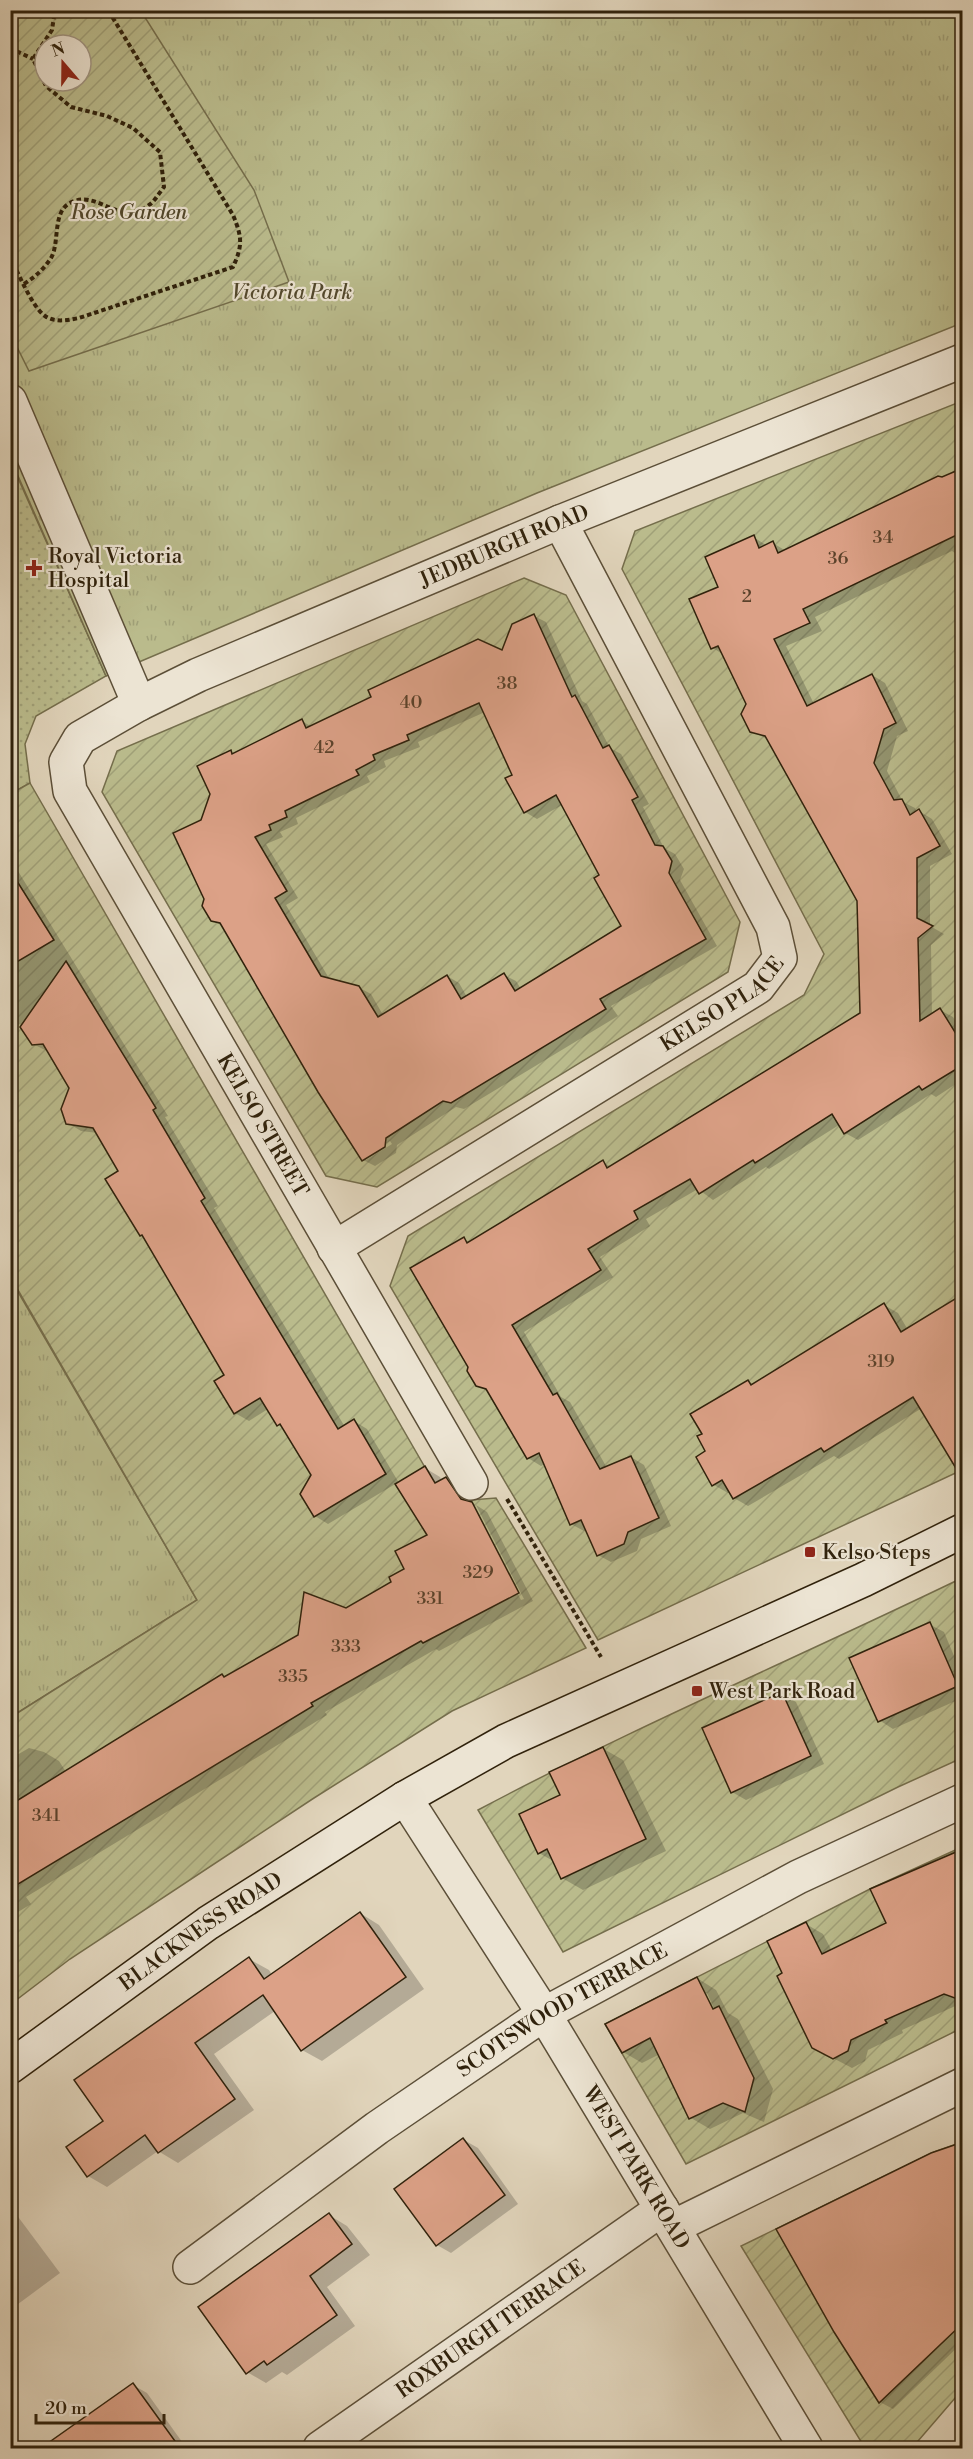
<svg xmlns="http://www.w3.org/2000/svg" width="973" height="2459" font-family="'Libre Bodoni',serif">
	<style>
		.grass { fill: url(#grass-dots); stroke: #756e4c; stroke-width: 1.5 }
		.park { fill: url(#park-tufts); stroke: #756e4c; stroke-width: 1.5; fill-rule: evenodd }
		.garden { fill: url(#garden-furrows); stroke: #756e4c; stroke-width: 1.5; fill-rule: evenodd }
		.shadow { fill: #0003; fill-rule: evenodd }
		.building { fill: #dca187; stroke: #30220c; stroke-width: 1.5; fill-rule: evenodd }
		.lines { fill: none; stroke-linecap: round; stroke-linejoin: round }
		.street-casing { stroke: #5c4f38; stroke-width: 36 }
		.secondary-casing { stroke: #30220c; stroke-width: 36 }
		.path { stroke: #30220c; stroke-width: 4; stroke-dasharray: 4.5 3; stroke-linecap: butt }
		.street { stroke: #ece4d3; stroke-width: 33 }
		.secondary { stroke: #ece4d3; stroke-width: 33 }
		.poi-dot { fill: #8f2418; stroke: #ece4d3; stroke-width: 2 }
		.labels { text-anchor: middle; stroke-width: 4.5; stroke-linejoin: round; paint-order: stroke }
		.number-label { font-size: 18px; fill: #5b422b }
		.park-label { font-size: 21px; font-style: italic; fill: #52482c; stroke: #ece4d3 }
		.street-label { font-size: 21px; fill: #30220c; stroke: #ece4d3 }
		.poi-label { font-size: 21px; fill: #30220c; stroke: #ece4d3; text-anchor: start }
	</style>
	<defs>
		<pattern id="grass-dots" width="8" height="8" patternUnits="userSpaceOnUse" patternTransform="scale(1.5)"><rect width="8" height="8" fill="#babb8c"/><path d="M2 2h.1M6 6h.1" fill="none" stroke="#a0a078" stroke-width="1.8" stroke-linecap="round"/></pattern>
		<pattern id="park-tufts" width="24" height="20" patternUnits="userSpaceOnUse" patternTransform="scale(1.5)"><rect width="24" height="20" fill="#babb8c"/><path d="M3 7l-1-3M5 7V3M7 7l1-3M15 17l-1-3M17 17v-4M19 17l1-3" fill="none" stroke="#a0a078"/></pattern>
		<pattern id="garden-furrows" width="10" height="10" patternUnits="userSpaceOnUse" patternTransform="scale(1.5)"><rect width="10" height="10" fill="#babb8c"/><path d="M-1 1l2-2M0 10L10 0M9 11l2-2" fill="none" stroke="#a0a078"/></pattern>
	</defs>
	<rect width="100%" height="100%" fill="#e1d5bc"/>
	<filter id="stains"><feTurbulence type="fractalNoise" baseFrequency=".00333" numOctaves="4"/><feColorMatrix values="0 0 0 0 .2 0 0 0 0 .09 0 0 0 0 .02 0 0 0 .5 -.17"/></filter>
	<radialGradient id="worn" r=".72"><stop offset=".6" stop-color="#630" stop-opacity="0"/><stop offset="1" stop-color="#630" stop-opacity=".3"/></radialGradient>
	<path class="grass" d="M 10,460 L 106,676 L 36,716 L 25,744 L 30,783 L 11,794 Z"/>
	<g class="park">
		<path d="M 10,11 L 962,11 L 962,323 L 537,493 L 106,676 L 11,460 ZM 45,45 L 81,45 L 81,81 L 45,81 Z"/>
		<path d="M 10,1278 L 197,1600 L 11,1717 L 10,1717 Z"/>
	</g>
	<g class="garden">
		<path d="M 11,10 L 141,11 L 254,190 L 289,282 L 29,371 L 11,335 ZM 45,45 L 81,45 L 81,81 L 45,81 Z"/>
		<path d="M 962,401 L 962,794 L 958,797 L 962,804 L 962,1470 L 598,1640 L 390,1286 L 408,1236 L 804,995 L 824,954 L 622,569 L 635,531 Z"/>
		<path d="M 524,578 L 566,595 L 740,922 L 728,972 L 377,1187 L 326,1176 L 102,792 L 117,751 Z"/>
		<path d="M 30,783 L 445,1502 L 496,1498 L 586,1648 L 452,1711 L 314,1798 L 70,1959 L 11,2004 L 11,1717 L 197,1600 L 11,1278 L 10,794 Z"/>
		<path d="M 962,1578 L 962,1758 L 898,1787 L 563,1952 L 478,1810 C 636,1726 801,1656 962,1578 Z"/>
		<path d="M 962,1847 L 962,2028 L 686,2164 L 605,2024 L 870,1889 Z"/>
		<path d="M 962,2142 L 962,2390 L 912,2448 L 865,2448 L 741,2246 L 934,2152 Z"/>
	</g>
	<g class="shadow">
		<path d="M 962,469 L 962,558 L 952,551 L 815,617 L 822,631 L 786,646 L 814,704 L 872,675 L 885,683 L 908,731 L 897,736 L 887,771 L 903,802 L 915,808 L 917,813 L 919,811 L 932,819 L 952,854 L 930,866 L 930,926 L 944,934 L 931,945 L 932,1015 L 940,1010 L 953,1017 L 962,1032 L 962,1080 L 936,1097 L 931,1094 L 858,1140 L 845,1133 L 839,1125 L 769,1169 L 766,1167 L 713,1200 L 698,1189 L 646,1219 L 650,1226 L 600,1257 L 613,1277 L 524,1332 L 561,1397 L 570,1402 L 607,1468 L 631,1457 L 644,1465 L 671,1526 L 641,1539 L 637,1551 L 611,1562 L 598,1555 L 587,1530 L 584,1531 L 571,1524 L 545,1464 L 541,1466 L 528,1458 L 490,1393 L 477,1385 L 464,1239 L 471,1243 L 603,1162 L 611,1167 L 861,1014 L 859,901 L 769,740 L 751,731 L 748,704 L 724,655 L 713,648 L 720,588 L 753,537 L 766,545 L 773,543 L 786,551 Z"/>
		<path d="M 534,616 L 546,622 L 582,701 L 587,704 L 610,748 L 621,754 L 649,804 L 643,807 L 664,848 L 675,854 L 684,869 L 680,880 L 717,946 L 611,1006 L 618,1016 L 464,1109 L 456,1107 L 397,1145 L 396,1153 L 375,1166 L 363,1160 L 224,927 L 212,920 L 206,899 L 202,821 L 230,752 L 235,754 L 302,721 L 312,727 L 503,652 ZM 485,712 L 514,775 L 525,812 L 537,819 L 562,805 L 601,875 L 623,926 L 521,989 L 516,981 L 504,975 L 467,997 L 459,983 L 447,976 L 383,1015 L 371,994 L 358,987 L 330,980 L 286,905 L 298,898 L 266,844 L 283,837 L 280,832 L 298,824 L 296,818 L 370,782 L 367,776 L 386,767 L 384,761 L 420,747 L 418,742 ZM 390,1141 L 392,1144 L 366,1160 L 366,1156 Z"/>
		<path d="M 10,858 L 168,1116 L 165,1117 L 218,1206 L 214,1208 L 345,1427 L 354,1421 L 367,1429 L 399,1483 L 425,1468 L 440,1477 L 442,1481 L 446,1479 L 461,1488 L 475,1505 L 472,1505 L 521,1600 L 524,1599 L 476,1505 L 487,1512 L 533,1601 L 439,1651 L 436,1649 L 325,1712 L 327,1715 L 26,1897 L 31,1904 L 10,1917 L 10,1759 L 29,1748 L 44,1752 L 59,1761 L 66,1772 L 222,1676 L 226,1678 L 393,1582 L 407,1570 L 430,1535 L 397,1483 L 328,1524 L 315,1516 L 313,1475 L 286,1429 L 278,1425 L 268,1409 L 249,1421 L 235,1413 L 216,1382 L 226,1376 L 145,1238 L 141,1235 L 120,1171 L 98,1133 L 81,1131 L 68,1123 L 71,1088 L 49,1052 L 33,1044 L 20,1024 L 10,1029 Z"/>
		<path d="M 884,1305 L 898,1313 L 908,1330 L 927,1405 L 839,1459 L 834,1456 L 748,1506 L 734,1498 L 730,1491 L 728,1493 L 714,1485 L 704,1434 L 748,1381 L 754,1385 Z"/>
		<path d="M 929,1624 L 944,1632 L 962,1675 L 962,1698 L 893,1729 L 879,1720 Z"/>
		<path d="M 782,1694 L 796,1702 L 824,1764 L 746,1800 L 732,1792 Z"/>
		<path d="M 602,1748 L 623,1760 L 666,1851 L 583,1890 L 562,1878 L 555,1862 L 539,1853 L 562,1796 Z"/>
		<path d="M 962,1849 L 962,2003 L 902,2030 L 903,2033 L 868,2050 L 865,2061 L 852,2068 L 831,2057 L 784,1974 L 806,1924 L 823,1934 L 832,1951 L 888,1924 Z"/>
		<path d="M 360,1913 L 379,1925 L 424,1989 L 322,2061 L 302,2050 L 275,2011 L 214,2054 L 254,2110 L 178,2163 L 158,2151 L 107,2187 L 88,2176 L 105,2121 L 249,1959 L 269,1970 L 272,1975 Z"/>
		<path d="M 697,1978 L 716,1990 L 728,2013 L 738,2019 L 773,2089 L 764,2122 L 743,2113 L 710,2129 L 691,2118 L 660,2054 L 642,2063 L 623,2052 ZM 703,1993 L 707,1993 L 717,2015 L 715,2016 Z"/>
		<path d="M 464,2140 L 478,2148 L 518,2204 L 451,2253 L 437,2245 Z"/>
		<path d="M 962,2143 L 962,2343 L 893,2409 L 880,2402 Z"/>
		<path d="M 10,2206 L 60,2273 L 10,2310 Z"/>
		<path d="M 329,2215 L 347,2226 L 370,2255 L 327,2287 L 355,2326 L 287,2375 L 282,2372 L 266,2383 L 247,2372 Z"/>
		<path d="M 133,2385 L 147,2393 L 185,2446 L 181,2448 L 44,2448 Z"/>
	</g>
	<g class="building">
		<path d="M 963,468 L 963,532 L 803,609 L 810,623 L 774,639 L 807,706 L 872,674 L 896,723 L 884,729 L 874,763 L 894,800 L 902,799 L 910,815 L 919,809 L 940,846 L 917,858 L 917,918 L 933,926 L 918,938 L 920,1021 L 940,1008 L 963,1045 L 963,1065 L 922,1090 L 919,1086 L 844,1134 L 832,1114 L 755,1163 L 753,1160 L 699,1194 L 690,1179 L 634,1211 L 638,1219 L 588,1249 L 601,1270 L 512,1325 L 553,1395 L 557,1393 L 600,1469 L 631,1456 L 659,1518 L 628,1532 L 624,1544 L 597,1556 L 581,1520 L 570,1525 L 539,1453 L 527,1459 L 486,1389 L 476,1386 L 467,1371 L 468,1367 L 410,1268 L 464,1237 L 467,1243 L 603,1160 L 607,1168 L 860,1013 L 857,901 L 765,736 L 750,732 L 741,714 L 746,704 L 718,646 L 711,649 L 689,599 L 718,587 L 705,557 L 754,535 L 759,548 L 773,541 L 778,553 L 938,476 L 942,477 Z"/>
		<path d="M 534,614 L 572,697 L 575,695 L 603,748 L 609,745 L 638,797 L 632,800 L 655,845 L 663,846 L 672,861 L 669,873 L 706,939 L 600,999 L 606,1009 L 451,1103 L 443,1101 L 386,1138 L 385,1147 L 362,1161 L 318,1092 L 220,923 L 211,921 L 202,906 L 204,899 L 173,833 L 201,820 L 210,794 L 197,766 L 231,750 L 232,754 L 302,719 L 306,728 L 371,697 L 368,690 L 478,639 L 502,650 L 512,624 ZM 479,703 L 512,775 L 505,778 L 524,813 L 556,795 L 599,875 L 594,878 L 621,926 L 515,991 L 504,973 L 461,999 L 447,975 L 378,1017 L 359,986 L 321,976 L 275,898 L 287,891 L 255,837 L 271,830 L 269,825 L 287,817 L 285,811 L 359,775 L 356,770 L 375,760 L 373,755 L 409,740 L 407,735 Z"/>
		<path d="M 10,870 L 54,940 L 10,966 Z"/>
		<path d="M 66,961 L 156,1108 L 153,1110 L 205,1198 L 201,1201 L 338,1429 L 354,1419 L 386,1474 L 314,1517 L 300,1494 L 311,1475 L 280,1424 L 277,1426 L 260,1398 L 234,1414 L 214,1381 L 224,1375 L 142,1235 L 140,1236 L 105,1179 L 118,1171 L 93,1128 L 66,1124 L 61,1109 L 69,1088 L 43,1044 L 32,1045 L 20,1027 Z"/>
		<path d="M 963,1294 L 963,1480 L 913,1397 L 824,1452 L 821,1448 L 733,1499 L 722,1480 L 712,1486 L 696,1457 L 705,1451 L 697,1436 L 702,1434 L 690,1414 L 748,1380 L 751,1385 L 884,1303 L 901,1332 Z"/>
		<path d="M 425,1466 L 435,1483 L 446,1477 L 461,1499 L 472,1502 L 519,1593 L 423,1643 L 421,1641 L 311,1703 L 313,1706 L 10,1889 L 10,1805 L 222,1674 L 224,1677 L 298,1635 L 304,1592 L 346,1608 L 391,1582 L 389,1577 L 404,1569 L 395,1551 L 427,1535 L 395,1484 Z"/>
		<path d="M 930,1622 L 958,1686 L 878,1722 L 849,1658 Z"/>
		<path d="M 782,1692 L 811,1756 L 731,1793 L 702,1728 Z"/>
		<path d="M 603,1747 L 646,1839 L 561,1879 L 547,1849 L 538,1854 L 519,1814 L 560,1795 L 549,1772 Z"/>
		<path d="M 963,1849 L 963,2001 L 944,1994 L 885,2020 L 887,2023 L 851,2040 L 848,2051 L 833,2059 L 812,2048 L 777,1976 L 782,1973 L 767,1941 L 806,1922 L 822,1954 L 886,1923 L 870,1889 Z"/>
		<path d="M 360,1912 L 406,1977 L 301,2051 L 263,1995 L 195,2043 L 235,2099 L 158,2153 L 145,2135 L 87,2177 L 66,2147 L 103,2121 L 74,2080 L 249,1957 L 264,1979 Z"/>
		<path d="M 697,1977 L 713,2009 L 719,2006 L 754,2078 L 745,2112 L 723,2103 L 689,2119 L 650,2038 L 622,2053 L 605,2024 Z"/>
		<path d="M 463,2138 L 505,2195 L 436,2246 L 394,2189 Z"/>
		<path d="M 963,2142 L 963,2323 L 879,2403 L 834,2332 L 776,2229 L 931,2153 Z"/>
		<path d="M 329,2213 L 352,2244 L 310,2276 L 337,2315 L 267,2365 L 264,2361 L 246,2374 L 198,2307 Z"/>
		<path d="M 133,2383 L 180,2448 L 41,2448 Z"/>
	</g>
	<g class="lines">
		<g class="street-casing">
			<g id="street">
				<path d="M 10,401 L 139,704"/>
				<path id="s1" d="M 334,1248 L 758,987 L 780,958 L 773,927 L 560,522"/>
				<path id="s2" d="M 471,1483 L 70,791 L 66,762 L 80,738 L 139,704 L 198,675 L 560,522 L 962,361"/>
				<path id="s3" d="M 405,1798 L 544,2014 L 806,2448"/>
				<path d="M 673,2227 L 962,2085"/>
				<path id="s4" d="M 190,2267 L 377,2128 L 544,2014 L 798,1877 L 962,1801"/>
				<path id="s5" d="M 320,2448 L 662,2209"/>
			</g>
		</g>
		<g class="secondary-casing">
			<g id="secondary">
				<path id="s6" d="M 10,2067 L 208,1923 L 405,1798 L 506,1741 L 863,1580 L 962,1531"/>
			</g>
		</g>
		<g class="path">
			<path d="M 10,48 L 33,59"/>
			<path d="M 10,257 C 18,272 32,307 45,316 C 55,323 68,320 79,318 L 233,267 C 243,245 242,237 233,215 L 108,10"/>
			<path d="M 24,284 C 35,277 44,269 51,258 C 60,243 52,212 70,203 C 97,188 119,228 149,205 C 155,201 159,193 164,187 L 160,152 L 133,128 L 107,116 L 71,107 L 46,86 L 33,59 L 52,30 L 55,10"/>
			<path d="M 507,1499 L 601,1657"/>
		</g>
		<use href="#street" class="street"/>
		<use href="#secondary" class="secondary"/>
	</g>
	<g class="poi-dot">
		<path d="M31 559h6v6h6v6h-6v6h-6v-6h-6v-6h6z"/>
		<rect x="804" y="1546" width="12" height="12" rx="3"/>
		<rect x="691" y="1685" width="12" height="12" rx="3"/>
	</g>
	<g class="labels">
		<g class="number-label">
			<text x="883" y="543">34</text>
			<text x="838" y="564">36</text>
			<text x="747" y="602">2</text>
			<text x="507" y="689">38</text>
			<text x="411" y="708">40</text>
			<text x="324" y="753">42</text>
			<text x="881" y="1367">319</text>
			<text x="478" y="1578">329</text>
			<text x="430" y="1604">331</text>
			<text x="346" y="1652">333</text>
			<text x="293" y="1682">335</text>
			<text x="46" y="1821">341</text>
		</g>
		<g class="park-label">
			<text x="129" y="219">Rose Garden</text>
			<text x="292" y="299">Victoria Park</text>
		</g>
		<g class="street-label">
			<text dy="7" stroke="none"><textPath href="#s2" startOffset="1323">JEDBURGH ROAD</textPath></text>
			<text dy="7" stroke="none"><textPath href="#s1" startOffset="459">KELSO PLACE</textPath></text>
			<text transform="translate(263 1125) rotate(60)" y="7">KELSO STREET</text>
			<text dy="7" stroke="none"><textPath href="#s6" startOffset="234">BLACKNESS ROAD</textPath></text>
			<text dy="7" stroke="none"><textPath href="#s4" startOffset="453">SCOTSWOOD TERRACE</textPath></text>
			<text dy="7" stroke="none"><textPath href="#s3" startOffset="436">WEST PARK ROAD</textPath></text>
			<text dy="7" stroke="none"><textPath href="#s5" startOffset="208">ROXBURGH TERRACE</textPath></text>
		</g>
		<g class="poi-label">
			<text x="48" y="563">Royal Victoria<tspan x="48" dy="24">Hospital</tspan></text>
			<text x="822" y="1559">Kelso Steps</text>
			<text x="709" y="1698">West Park Road</text>
		</g>
	</g>
	<rect width="973" height="2459" fill="none" stroke="#e1d5bc" stroke-width="36"/>
	<rect x="12" y="12" width="949" height="2435" fill="none" stroke="#30220c" stroke-width="3"/>
	<rect x="18" y="18" width="937" height="2423" fill="none" stroke="#30220c" stroke-width="1.5"/>
	<g transform="translate(63 63) rotate(340)"><circle r="28" fill="#ece4d3" stroke="#a19683" stroke-width="1.5"/>
	<path d="M0-4.5L10 22L0 15L-10 22Z" fill="#8f2418"/>
	<text y="-9" font-size="16" font-weight="bold" text-anchor="middle" fill="#30220c">N</text>
	</g>
	<path d="M36 2414v9h128v-9" fill="none" stroke="#30220c" stroke-width="3"/>
	<text x="45" y="2414" font-size="18" fill="#30220c" stroke="#ece4d3" stroke-width="4.5" paint-order="stroke">20 m</text>
	<rect width="100%" height="100%" filter="url(#stains)"/>
	<rect width="100%" height="100%" fill="url(#worn)"/>
</svg>
